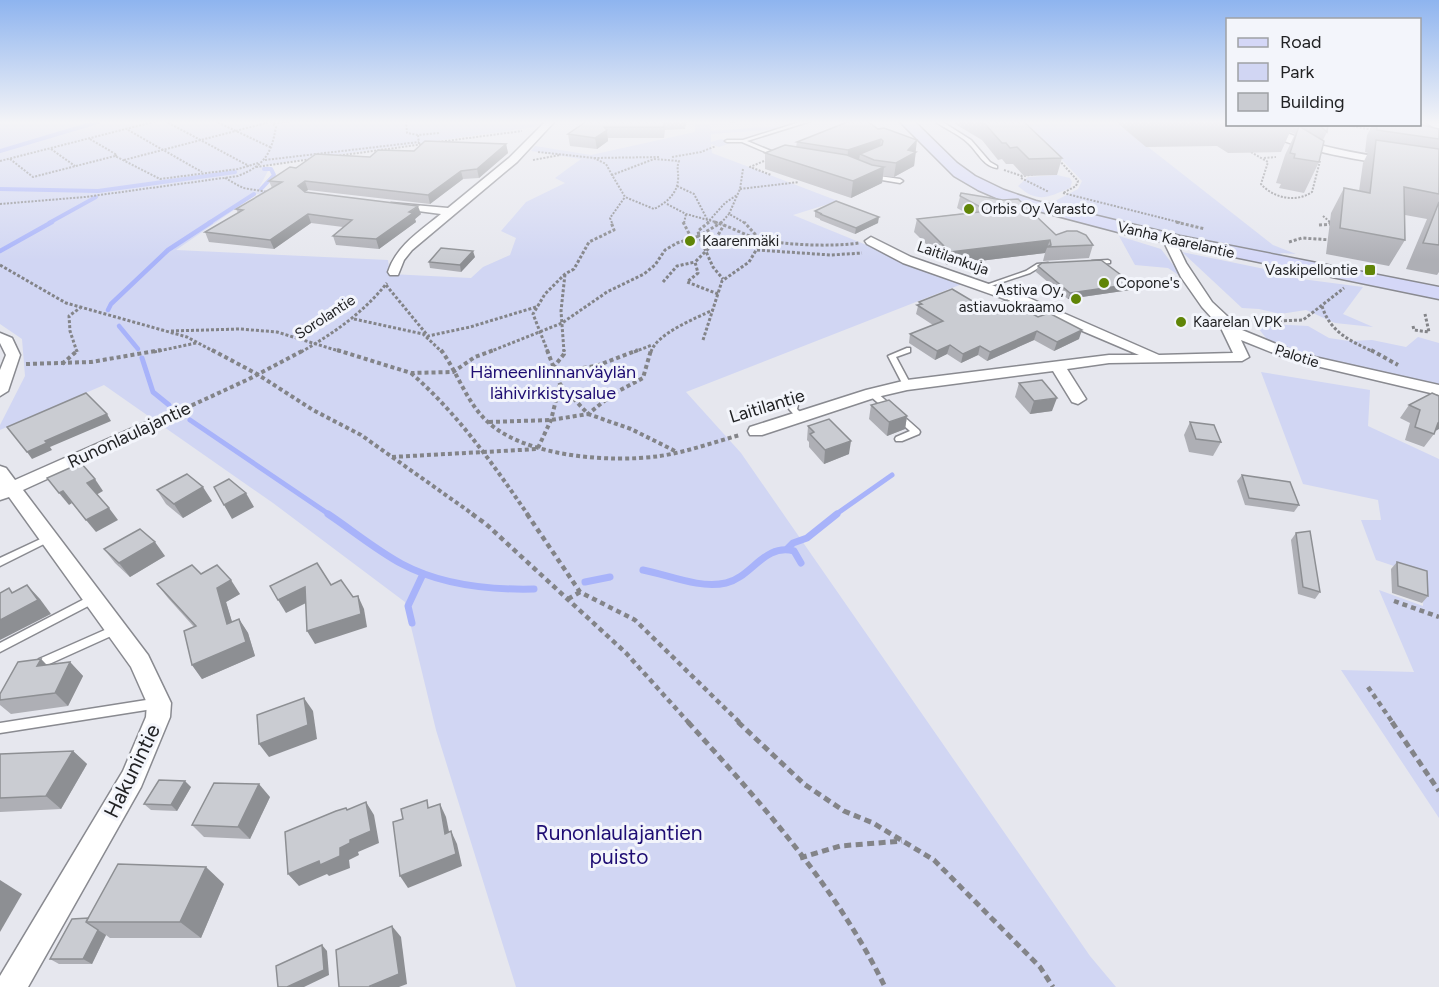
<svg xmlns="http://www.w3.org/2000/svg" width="1439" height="987" font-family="Figtree,sans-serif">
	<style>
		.green { fill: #d1d6f3 }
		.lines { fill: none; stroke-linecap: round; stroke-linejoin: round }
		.stream-far3 { stroke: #a8b3fa; stroke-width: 4 }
		.stream-far2 { stroke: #a8b3fa; stroke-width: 4.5 }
		.stream-far1 { stroke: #a8b3fa; stroke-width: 5 }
		.stream { stroke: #a8b3fa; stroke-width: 7 }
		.lane-casing { stroke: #898a90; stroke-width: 3 }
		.street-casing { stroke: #898a90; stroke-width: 3 }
		.secondary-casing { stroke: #898a90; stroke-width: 3 }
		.path-far4 { stroke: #838488; stroke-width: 2; stroke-dasharray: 2 1.5; stroke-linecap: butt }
		.path-far3 { stroke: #838488; stroke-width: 3; stroke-dasharray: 3 2; stroke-linecap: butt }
		.path-far2 { stroke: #838488; stroke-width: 4; stroke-dasharray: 4 3; stroke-linecap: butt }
		.path-far1 { stroke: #838488; stroke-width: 4.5; stroke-dasharray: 5 4; stroke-linecap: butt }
		.path { stroke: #838488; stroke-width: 5; stroke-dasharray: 7 4.5; stroke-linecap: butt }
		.lane { fill: #fff; fill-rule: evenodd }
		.street { fill: #fff; fill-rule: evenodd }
		.secondary { fill: #d4d7f7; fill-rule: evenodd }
		.wall { fill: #aeafb5 }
		.shaded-wall { fill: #8d8f93 }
		.building { fill: #caccd2; stroke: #8d8f93; stroke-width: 1.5 }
		.poi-dot { fill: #608507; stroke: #f3f5fb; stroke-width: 2 }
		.labels { text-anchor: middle; stroke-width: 6; stroke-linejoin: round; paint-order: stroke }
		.far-poi-label { font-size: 15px; fill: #212224; stroke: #f3f5fb; text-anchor: start }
		.far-street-label { font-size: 15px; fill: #212224; stroke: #f3f5fb }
		.park-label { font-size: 18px; fill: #1e0d73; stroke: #f3f5fb }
		.street-label { font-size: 18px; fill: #212224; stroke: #f3f5fb }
		.near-street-label { font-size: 21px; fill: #212224; stroke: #f3f5fb }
		.near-park-label { font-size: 21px; fill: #1e0d73; stroke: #f3f5fb }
	</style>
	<rect width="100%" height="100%" fill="#e6e7ee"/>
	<g class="green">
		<path d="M 0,121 L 541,121 L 534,127 L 257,166 L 270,167 L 259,188 L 263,190 L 304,194 L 299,197 L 257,194 L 176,250 L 388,260 L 390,274 L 471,278 L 483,267 L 510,255 L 516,238 L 501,231 L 526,202 L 565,183 L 555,178 L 581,159 L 531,151 L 535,146 L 591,155 L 695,132 L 695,121 L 710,121 L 711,131 L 779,126 L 781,129 L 711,134 L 711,142 L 721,139 L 731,143 L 719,147 L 711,144 L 712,153 L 838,201 L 793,215 L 962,284 L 686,392 L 741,453 L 1090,956 L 1116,987 L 516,987 L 436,730 L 405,602 L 273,503 L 104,385 L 0,430 L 0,425 L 25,376 L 22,339 L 0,324 Z"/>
		<path d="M 1025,121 L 1115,121 L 1273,245 L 1296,254 L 1280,253 L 1286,258 L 1263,256 L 1054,207 L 1058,204 L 1055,201 L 1078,189 L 1082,181 Z"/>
		<path d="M 1057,175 L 1070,178 L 1072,182 L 1070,188 C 1048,197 1038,204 1018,186 L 1028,177 Z"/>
		<path d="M 1119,236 L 1161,249 L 1183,278 L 1168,268 L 1135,265 Z"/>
		<path d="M 1182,252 L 1274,271 L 1286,277 L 1363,287 L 1343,314 L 1373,327 L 1335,323 L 1306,310 L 1280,314 L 1259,309 L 1242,308 Z"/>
		<path d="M 1254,323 L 1308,326 L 1329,338 L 1349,341 L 1372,340 L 1406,347 L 1418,337 L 1439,343 L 1439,385 L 1327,360 L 1270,343 Z"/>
		<path d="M 1261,372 L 1370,390 L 1368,426 L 1439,459 L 1439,818 L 1341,670 L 1414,672 L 1379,590 L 1423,606 L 1424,576 L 1376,560 L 1361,520 L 1381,520 L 1378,500 L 1303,484 Z"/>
	</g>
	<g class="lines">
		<g class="stream-far3">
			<path d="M 0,151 L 101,121"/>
			<path d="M 0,189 L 98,191 L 235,172"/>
			<path d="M 261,189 L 274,175 L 271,169 L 264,169"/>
			<path d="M 49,223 L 96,197"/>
			<path d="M 209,223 L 254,194"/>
		</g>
		<g class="stream-far2">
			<path d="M 0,251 L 52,222"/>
			<path d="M 108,310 L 111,304 L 168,250 L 211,222"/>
			<path d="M 119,326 L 138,349"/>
		</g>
		<g class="stream-far1">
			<path d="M 142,358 L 153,392 L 169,405"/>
			<path d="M 190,420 L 330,515"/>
			<path d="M 835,515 L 892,475"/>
		</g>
		<g class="stream">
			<path d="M 328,514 C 352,530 376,550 402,564 C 441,585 491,590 534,589"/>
			<path d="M 788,548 L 793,543 L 807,538 L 837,514"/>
			<path d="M 643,570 C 669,575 699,589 726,583 C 752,577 764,543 794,551 L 801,563"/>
			<path d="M 585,582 L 610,577"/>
			<path d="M 412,623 L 408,606 L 423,574"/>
		</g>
		<g class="lane-casing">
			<g id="lane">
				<path d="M 803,121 L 811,121 L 747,141 L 781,155 L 781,157 L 777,157 L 742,142 L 727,142 L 725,141 L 727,140 L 743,140 Z"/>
				<path d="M 935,121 L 941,121 L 971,140 L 990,162 L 997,166 L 997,168 C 983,166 978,152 968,143 C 959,134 945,129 935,121 Z"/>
				<path d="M 872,175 L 900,179 L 903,181 L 900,183 L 870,178 L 869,177 Z"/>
				<path d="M 1108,260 L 1110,261 L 1110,263 L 1092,265 L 1089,263 L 1092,261 Z"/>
				<path d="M 1048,263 L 1051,265 L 1050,266 L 1040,267 L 1030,273 L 988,287 L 983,286 L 1026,271 L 1037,264 Z"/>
				<path d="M 907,348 L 910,348 L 910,352 L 896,357 L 911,385 L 907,387 L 903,385 L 888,356 Z"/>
				<path d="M 869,391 L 875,391 L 919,430 L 920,432 L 919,434 L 902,441 L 896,441 L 895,439 L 896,437 L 910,431 L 869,395 L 868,393 Z"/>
				<path d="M 792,399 L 795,399 L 799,401 L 797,409 L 804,416 L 803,418 L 797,418 L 789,409 Z"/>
				<path d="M 49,535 L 52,536 L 54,538 L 52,540 L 0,566 L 0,558 Z"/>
				<path d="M 92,595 L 96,596 L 97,599 L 96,602 L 0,652 L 0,643 Z"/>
				<path d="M 116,625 L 120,626 L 121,629 L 120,632 L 47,665 L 43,667 L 39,665 L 37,662 L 39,659 Z"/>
				<path d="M 159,698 L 163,699 L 165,703 L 163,707 L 159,708 L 0,733 L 0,723 Z"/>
			</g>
		</g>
		<g class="street-casing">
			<g id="street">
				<path d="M 546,121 L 555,121 L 517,162 L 412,250 L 404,260 L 398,275 L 390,275 L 388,272 C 396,246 420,231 441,214 L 395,208 L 391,207 L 391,203 L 448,208 L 509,158 Z"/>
				<path d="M 1425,121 L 1435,121 L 1439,124 L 1439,132 Z"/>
				<path d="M 1250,124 C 1273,124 1297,139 1320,145 C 1359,155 1399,160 1439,166 L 1439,172 C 1388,164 1291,154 1250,124 Z"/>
				<path d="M 1169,236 L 1175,240 L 1186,263 L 1212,302 L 1242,330 L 1301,354 L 1439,385 L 1439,395 L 1291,360 L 1241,340 L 1249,357 L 1242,361 L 1109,363 L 1067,369 L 1086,399 L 1078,404 L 1072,402 L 1053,371 L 907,390 L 877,397 L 762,435 L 750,435 L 748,431 L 750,427 L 866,390 L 907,380 L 1109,355 L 1139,355 L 1019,304 L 903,263 L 867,244 L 865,241 L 871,237 L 911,257 L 1029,298 L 1159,355 L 1233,353 L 1221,328 L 1202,307 L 1181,277 L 1163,240 Z"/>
				<path d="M 0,333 L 12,338 L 20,355 L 8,391 L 0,396 L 0,370 L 6,355 L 0,343 Z"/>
				<path d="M 146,422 L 152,423 L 154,427 L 152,431 L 23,490 L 148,655 L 171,703 L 170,717 L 141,787 L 28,987 L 0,987 L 0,976 L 123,771 L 146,717 L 147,703 L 131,667 L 9,497 L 0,500 L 0,466 L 6,468 L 15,480 Z"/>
			</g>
		</g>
		<g class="secondary-casing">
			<path id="secondary" d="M 899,121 L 914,121 L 957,163 L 975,176 L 1004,190 L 1036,201 L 1180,236 L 1439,287 L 1439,299 L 1137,237 L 1008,203 L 978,190 L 954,176 Z"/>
		</g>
		<g class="path-far4">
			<path d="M 165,121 L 249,166"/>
			<path d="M 215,121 L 272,148"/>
			<path d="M 406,121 L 407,133 L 418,135"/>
			<path d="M 274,123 L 295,121"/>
			<path d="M 1339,124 L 1374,130"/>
			<path d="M 128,130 L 202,172"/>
			<path d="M 90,139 L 117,155 L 115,156 L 160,179 L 238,169 L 258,163"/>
			<path d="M 438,142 L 522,131"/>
			<path d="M 419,144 L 418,135 L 439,133"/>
			<path d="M 51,149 L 75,166"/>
			<path d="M 538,152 L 594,158 L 606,164 L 612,175"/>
			<path d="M 1251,152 L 1268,162 L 1261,184 C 1273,198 1296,203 1312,192 L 1320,161"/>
			<path d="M 336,156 L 424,144"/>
			<path d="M 672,157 L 701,152 L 716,146"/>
			<path d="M 594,158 L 659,157"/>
			<path d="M 1264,158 L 1276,157"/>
			<path d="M 10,159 L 33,177 L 115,156"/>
			<path d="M 654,159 L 679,161 C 676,169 679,172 678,180 C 677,194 666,203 654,209 L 625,197 L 612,175 Z"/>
			<path d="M 124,160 L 270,122"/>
			<path d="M 265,160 L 419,142"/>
			<path d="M 533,160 L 560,155"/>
			<path d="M 1059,160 L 1078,181 L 1076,186 L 1063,193"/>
			<path d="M 0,161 L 157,121"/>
			<path d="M 764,161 L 750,167 L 771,175"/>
			<path d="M 256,167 L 311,159"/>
			<path d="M 743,169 L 740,189 L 729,214 L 745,223"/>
			<path d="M 1004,170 L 1022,176 L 1037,174"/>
			<path d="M 225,178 L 243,188 L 268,192"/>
			<path d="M 1021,178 L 1049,192"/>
			<path d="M 677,186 L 694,194 L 707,219"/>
			<path d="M 740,189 L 799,182"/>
			<path d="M 1063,193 L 1182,223"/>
			<path d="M 0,204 L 85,197 L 238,176 C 265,165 271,154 276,127 L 270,121"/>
			<path d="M 667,204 L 686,214 L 719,223"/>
			<path d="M 1323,216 L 1331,223"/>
			<path d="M 612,223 L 610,218 L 625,197"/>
			<path d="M 684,223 L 686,214"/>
			<path d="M 707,223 L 725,203 L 737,195"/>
			<path d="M 721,223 L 729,214"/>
		</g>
		<g class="path-far3">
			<path d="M 683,222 L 692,239"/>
			<path d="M 714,222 C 730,226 748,237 762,240 C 788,245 832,247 859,243"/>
			<path d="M 722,222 L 699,236 L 713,267 L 723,279"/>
			<path d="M 1176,222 L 1205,229"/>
			<path d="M 1329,222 L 1333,225"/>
			<path d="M 1319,225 L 1333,224"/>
			<path d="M 1289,242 L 1302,238 L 1332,240"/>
			<path d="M 757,250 L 831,255 L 862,253"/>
			<path d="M 0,265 L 66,303 L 187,337 L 215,352"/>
			<path d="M 663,282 L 677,266 L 695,262"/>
			<path d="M 386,285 L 428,336 L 470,327 L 536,307"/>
			<path d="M 718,294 L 687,282 L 698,273 L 695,262 L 712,245 L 724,225"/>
			<path d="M 1322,306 C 1330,332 1350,341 1374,352"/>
			<path d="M 354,319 L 423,334 L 442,352"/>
			<path d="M 1249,322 L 1303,320 L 1344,288"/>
			<path d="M 1413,326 L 1414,330 L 1429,332 L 1425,314"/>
			<path d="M 171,331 L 240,329 L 277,332 L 342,352"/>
			<path d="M 703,340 L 722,281 L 749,262 L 758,247 L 755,234 L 744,222"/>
			<path d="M 77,352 L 70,331 L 69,316 L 80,308"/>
			<path d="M 154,352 L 196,343"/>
			<path d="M 301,352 C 334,333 363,313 387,283"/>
			<path d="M 489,352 L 562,323 L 607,292 L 644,274 L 655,265 L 665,250 L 677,243 L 699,236 L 698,231 L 709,222"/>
			<path d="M 548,352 L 533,314 L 545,294 L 565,274 L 574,269 L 589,242 L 614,230 L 611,222"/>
			<path d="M 564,352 L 561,311 L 565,274"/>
			<path d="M 634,352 L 652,345"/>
			<path d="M 651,352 C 656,334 696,318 713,310"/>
		</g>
		<g class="path-far2">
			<path d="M 212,350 L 257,374 L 313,410 L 361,435 L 474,515"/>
			<path d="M 337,350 L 411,373 L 453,372 L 475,357 L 494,350"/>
			<path d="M 441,350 C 458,373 467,404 489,423 C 527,457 611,463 660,456 C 687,452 714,442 740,435"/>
			<path d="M 547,350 L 560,384 L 588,414 L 631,429 L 675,451"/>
			<path d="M 1371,350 L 1398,365"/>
			<path d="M 26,364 L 91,362 L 161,350"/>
			<path d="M 62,364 L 78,350"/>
			<path d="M 553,368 L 564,354 L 564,350"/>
			<path d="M 555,372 L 596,366 L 638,350"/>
			<path d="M 411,373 C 458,414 493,464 528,515"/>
			<path d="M 160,420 L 249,379 L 304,350"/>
			<path d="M 489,422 L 551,420 L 588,414 L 613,394 L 643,378 L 651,350"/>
			<path d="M 538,448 L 551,420 L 560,384"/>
			<path d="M 392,457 L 538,449"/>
		</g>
		<g class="path-far1">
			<path d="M 472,514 L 486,524 L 626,653 L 689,723"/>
			<path d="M 527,514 L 580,592 L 635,620 L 740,723"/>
			<path d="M 568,599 L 580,592"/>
			<path d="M 1394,601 L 1439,617"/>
			<path d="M 1368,687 L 1393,723"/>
		</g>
		<g class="path">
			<path d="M 688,722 C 761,803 837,888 885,987"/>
			<path d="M 738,722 L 804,784 L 844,811 L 873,823 L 934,860 L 1040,967 L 1053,987"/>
			<path d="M 1392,722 L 1439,791"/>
			<path d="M 800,858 L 840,846 L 902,841"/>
		</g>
		<use href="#lane" class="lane"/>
		<use href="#street" class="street"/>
		<use href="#secondary" class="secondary"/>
	</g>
	<g class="wall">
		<path d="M 587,121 L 687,121 L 685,129 L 665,130 L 664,138 L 608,138 L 608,141 L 597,149 L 570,146 L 568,134 Z"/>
		<path d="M 850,121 L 916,152 L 914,166 L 894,177 L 883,176 L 882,183 L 851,198 L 765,169 L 765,153 L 796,147 L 797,142 Z"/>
		<path d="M 955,121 L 1023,121 L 1062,158 L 1057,175 L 1024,176 L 1013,164 L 1006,164 L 1002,159 L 998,160 L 982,140 L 955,124 Z"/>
		<path d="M 1115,121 L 1227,121 L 1227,124 L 1328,124 L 1327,132 L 1323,140 L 1319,162 L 1304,193 L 1279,188 L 1281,184 L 1276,183 L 1285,155 L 1295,134 L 1290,132 L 1281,152 L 1228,153 L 1217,146 L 1146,147 Z"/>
		<path d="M 1373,124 L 1419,124 L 1439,129 L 1439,272 L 1437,275 L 1406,269 L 1427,219 L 1405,215 L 1405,240 L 1389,266 L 1326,254 L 1331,213 L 1344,188 L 1359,191 L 1363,163 L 1368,153 L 1365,152 L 1367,135 Z"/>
		<path d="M 506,144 L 508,153 L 479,178 L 463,179 L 430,204 L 308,190 L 305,192 L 421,214 L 415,219 L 416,222 L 379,249 L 336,245 L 333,236 L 343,227 L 311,223 L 274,249 L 209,242 L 205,232 L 238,213 L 236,209 L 272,188 L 269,181 L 296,168 L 414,151 Z"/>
		<path d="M 961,193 L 1056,235 L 1093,245 L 1089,258 L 1043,261 L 1045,253 L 947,265 L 914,232 L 917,219 L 966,213 L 957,208 Z"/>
		<path d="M 815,211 L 878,223 L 855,234 L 820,220 L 820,219 L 815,217 Z"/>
		<path d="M 475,257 L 461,272 L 430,268 L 429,262 Z"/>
		<path d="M 1038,266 L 1133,284 L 1130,290 L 1068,299 L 1036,272 Z"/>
		<path d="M 919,302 L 984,308 L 1038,317 L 1079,339 L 1054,351 L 1034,340 L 987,361 L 978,355 L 961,363 L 947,354 L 935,360 L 909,343 L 910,334 L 933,325 L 916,314 Z"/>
		<path d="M 1019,383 L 1052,411 L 1030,414 L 1015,397 Z"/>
		<path d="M 1432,393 L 1434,434 L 1424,447 L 1405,440 L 1410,423 L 1400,418 L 1409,405 Z"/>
		<path d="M 871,405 L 907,416 L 905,429 L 887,436 L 869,419 Z"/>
		<path d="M 1190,422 L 1221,442 L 1213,456 L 1189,452 L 1184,435 Z"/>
		<path d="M 808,426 L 849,454 L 824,464 L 809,447 L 809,442 L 807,440 Z"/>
		<path d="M 1242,475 L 1299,505 L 1294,512 L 1245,505 L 1237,481 Z"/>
		<path d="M 157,490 L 212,501 L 183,518 L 166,504 Z"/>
		<path d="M 1296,533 L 1320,592 L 1315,599 L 1298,594 L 1291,540 Z"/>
		<path d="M 104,549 L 165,556 L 130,577 L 115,563 Z"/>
		<path d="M 1397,562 L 1428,596 L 1422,603 L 1392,593 L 1391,569 Z"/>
		<path d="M 201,574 L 240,594 L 226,602 L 232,622 L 239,619 L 248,633 L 255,656 L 202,679 L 192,665 L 194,627 L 168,598 L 157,584 Z"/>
		<path d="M 41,659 L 47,665 L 70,662 L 83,676 L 68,706 L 11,714 L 0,705 L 0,694 Z"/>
		<path d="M 73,751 L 87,764 L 61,809 L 0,812 L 0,754 Z"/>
		<path d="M 191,787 L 177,811 L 151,810 L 144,804 Z"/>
		<path d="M 270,797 L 250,839 L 204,837 L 192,825 Z"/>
		<path d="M 224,884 L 201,938 L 110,938 L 106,935 L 92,964 L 59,964 L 50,959 L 88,918 Z"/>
	</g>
	<g class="shaded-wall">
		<path d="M 730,121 L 744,121 L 730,123 Z"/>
		<path d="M 775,121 L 789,121 L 775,123 Z"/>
		<path d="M 607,130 L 608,141 L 597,149 L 595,138 Z"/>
		<path d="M 881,139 L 879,153 L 860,154 L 859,160 L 847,164 L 848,150 Z"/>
		<path d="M 917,140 L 914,166 L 894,177 L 896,163 Z"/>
		<path d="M 506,144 L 508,153 L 479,178 L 477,169 Z"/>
		<path d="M 884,167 L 882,183 L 851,198 L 853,181 Z"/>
		<path d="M 461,171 L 463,179 L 430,204 L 428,195 Z"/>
		<path d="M 305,181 L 308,190 L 301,194 L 298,186 Z"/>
		<path d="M 418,206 L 421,214 L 415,219 L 416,222 L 379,249 L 376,239 Z"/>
		<path d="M 308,214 L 311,223 L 274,249 L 270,240 Z"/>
		<path d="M 879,217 L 878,223 L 855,234 L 856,228 Z"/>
		<path d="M 1050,240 L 1045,253 L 947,265 L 950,252 Z"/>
		<path d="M 473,251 L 475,257 L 461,272 L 460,265 Z"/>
		<path d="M 1133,284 L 1130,290 L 1068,299 L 1070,293 Z"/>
		<path d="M 1082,330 L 1079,339 L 1054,351 L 1057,342 Z"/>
		<path d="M 1037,331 L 1034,340 L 987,361 L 990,352 Z"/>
		<path d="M 950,345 L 947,354 L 935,360 L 937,351 Z"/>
		<path d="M 980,346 L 978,355 L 961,363 L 963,354 Z"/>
		<path d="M 1057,398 L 1052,411 L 1030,414 L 1034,401 Z"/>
		<path d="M 107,414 L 111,421 L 50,447 L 52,450 L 32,459 L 27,452 L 45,441 Z"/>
		<path d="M 907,416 L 905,429 L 887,436 L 889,422 Z"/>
		<path d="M 1439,422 L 1439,429 L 1432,433 L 1438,423 Z"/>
		<path d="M 851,441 L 849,454 L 824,464 L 825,450 Z"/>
		<path d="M 95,479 L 103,491 L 96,495 L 87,483 Z"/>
		<path d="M 203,487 L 212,501 L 183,518 L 174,504 Z"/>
		<path d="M 63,491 L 72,503 L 69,505 L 59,493 Z"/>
		<path d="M 246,493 L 254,507 L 232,519 L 224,505 Z"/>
		<path d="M 109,508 L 118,520 L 96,532 L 86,520 Z"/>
		<path d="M 155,542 L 165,556 L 130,577 L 119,563 Z"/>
		<path d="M 231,580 L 240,594 L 226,602 L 237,638 L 227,624 L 217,588 Z"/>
		<path d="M 27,585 L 40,599 L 51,614 L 0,640 L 0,620 Z"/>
		<path d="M 305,587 L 312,600 L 286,613 L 278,600 Z"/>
		<path d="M 358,596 L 364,609 L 367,627 L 315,644 L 307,631 Z"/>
		<path d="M 239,619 L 248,633 L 255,656 L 202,679 L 192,665 Z"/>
		<path d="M 41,659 L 54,673 L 37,666 Z"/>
		<path d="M 70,662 L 83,676 L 68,706 L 55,693 Z"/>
		<path d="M 304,698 L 313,711 L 317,739 L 269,757 L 259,744 Z"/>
		<path d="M 73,751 L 87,764 L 61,809 L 46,796 Z"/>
		<path d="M 185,781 L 191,787 L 177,811 L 171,805 Z"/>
		<path d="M 259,784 L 270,797 L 250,839 L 238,827 Z"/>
		<path d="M 366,802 L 374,815 L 379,843 L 358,852 L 359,855 L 349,860 L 350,868 L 329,876 L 327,874 L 299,886 L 288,874 L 340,848 L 350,840 Z"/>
		<path d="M 440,804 L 446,817 L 452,846 L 445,834 Z"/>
		<path d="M 451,831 L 457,844 L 462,866 L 408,888 L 400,876 Z"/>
		<path d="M 206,867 L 224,884 L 201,938 L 180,922 Z"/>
		<path d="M 0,880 L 22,894 L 0,932 Z"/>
		<path d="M 392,926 L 401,937 L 407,984 L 399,987 L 371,987 Z"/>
		<path d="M 98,930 L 106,935 L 92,964 L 83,959 Z"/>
		<path d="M 322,945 L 327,951 L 329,975 L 304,987 L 287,987 Z"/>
	</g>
	<g class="building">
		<path d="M 587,121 L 664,121 L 664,127 L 604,127 L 607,130 L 595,138 L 568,134 Z"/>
		<path d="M 850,121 L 867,121 L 878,129 L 884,128 L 917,140 L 908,150 L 916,152 L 896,163 L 874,160 L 860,154 L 882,145 L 883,141 L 881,139 L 848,150 L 797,142 Z"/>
		<path d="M 980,121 L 1023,121 L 1062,158 L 1029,159 L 1017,147 L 1010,148 L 1006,143 L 1002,143 L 985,124 Z"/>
		<path d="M 1154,121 L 1203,121 L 1155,122 Z"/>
		<path d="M 1233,124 L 1288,124 L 1293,127 L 1239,128 Z"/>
		<path d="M 1318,124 L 1328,124 L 1327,132 Z"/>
		<path d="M 1377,124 L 1419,124 L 1439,129 L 1439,139 L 1377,130 Z"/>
		<path d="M 1299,126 L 1324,141 L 1319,162 L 1294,158 L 1295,154 L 1290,153 Z"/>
		<path d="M 1376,140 L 1439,149 L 1439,194 L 1404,187 L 1405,240 L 1340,228 L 1344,188 L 1370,193 Z"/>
		<path d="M 425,141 L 506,144 L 477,169 L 461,171 L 428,195 L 305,181 L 298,186 L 305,192 L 418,206 L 409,212 L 413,213 L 376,239 L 333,236 L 352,220 L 308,214 L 270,240 L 205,232 L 243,210 L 236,209 L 282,182 L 269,181 L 290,167 L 296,168 L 316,154 L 370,157 L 378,150 L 414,151 Z"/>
		<path d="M 785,145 L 847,155 L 872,165 L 884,167 L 853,181 L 765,153 Z"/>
		<path d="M 961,193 L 1003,200 L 1018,199 L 1056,235 L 1067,231 L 1077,231 L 1086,235 L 1093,245 L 1047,247 L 1051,245 L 1050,240 L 950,252 L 917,219 L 988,211 L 960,196 Z"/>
		<path d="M 836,201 L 879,217 L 856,228 L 820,214 L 822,214 L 815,211 Z"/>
		<path d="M 1439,202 L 1439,245 L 1423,243 Z"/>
		<path d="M 441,248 L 473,251 L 460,265 L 429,262 Z"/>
		<path d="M 1101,260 L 1133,284 L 1070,293 L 1038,266 L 1042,263 Z"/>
		<path d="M 952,289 L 984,308 L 1007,300 L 1038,317 L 1049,313 L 1082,330 L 1057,342 L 1037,331 L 990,352 L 980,346 L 963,354 L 950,345 L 937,351 L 910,334 L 943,321 L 917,305 L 922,304 L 919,302 Z"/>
		<path d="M 1042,380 L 1057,398 L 1034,401 L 1019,383 Z"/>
		<path d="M 86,393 L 107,414 L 45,441 L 47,443 L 27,452 L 7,427 Z"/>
		<path d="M 1432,393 L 1439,396 L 1439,422 L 1438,423 L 1434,434 L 1415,427 L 1420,410 L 1409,405 Z"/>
		<path d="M 889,400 L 907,416 L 889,422 L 871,405 Z"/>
		<path d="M 829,419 L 851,441 L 825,450 L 810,434 L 814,432 L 808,426 Z"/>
		<path d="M 1190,422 L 1214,425 L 1221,442 L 1196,439 Z"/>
		<path d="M 81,463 L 95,479 L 87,483 L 109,508 L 86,520 L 63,491 L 59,493 L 47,478 Z"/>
		<path d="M 187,474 L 203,487 L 174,504 L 157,490 Z"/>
		<path d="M 1242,475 L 1290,482 L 1299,505 L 1249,498 Z"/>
		<path d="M 229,479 L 246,493 L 224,505 L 214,487 Z"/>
		<path d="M 140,529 L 155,542 L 119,563 L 104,549 Z"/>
		<path d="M 1310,531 L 1320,592 L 1303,587 L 1296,533 Z"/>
		<path d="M 1397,562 L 1427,571 L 1428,596 L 1398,586 Z"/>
		<path d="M 317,563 L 331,585 L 341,580 L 353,597 L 358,596 L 361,614 L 307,631 L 305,587 L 278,600 L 270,586 Z"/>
		<path d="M 192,565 L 201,574 L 217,565 L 231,580 L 217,588 L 227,624 L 239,619 L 246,642 L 192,665 L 184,631 L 196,626 L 157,584 Z"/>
		<path d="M 27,585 L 38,600 L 0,620 L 0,593 L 9,588 L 12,593 Z"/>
		<path d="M 41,659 L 37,666 L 70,662 L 55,693 L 0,700 L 0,694 L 18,662 Z"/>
		<path d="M 304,698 L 308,725 L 259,744 L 257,715 Z"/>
		<path d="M 73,751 L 46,796 L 0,798 L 0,754 Z"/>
		<path d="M 159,780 L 185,781 L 171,805 L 144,804 Z"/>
		<path d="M 214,783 L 259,784 L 238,827 L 192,825 Z"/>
		<path d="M 427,800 L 428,808 L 440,804 L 445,834 L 451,831 L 456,854 L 400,876 L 393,822 L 403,819 L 401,809 Z"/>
		<path d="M 366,802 L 371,831 L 350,840 L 350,843 L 340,848 L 340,856 L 320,865 L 319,861 L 288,874 L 285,832 L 336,811 L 346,808 L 347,810 Z"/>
		<path d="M 118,864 L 206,867 L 180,922 L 86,922 Z"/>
		<path d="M 88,918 L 86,922 L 98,930 L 83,959 L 50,959 L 72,919 Z"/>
		<path d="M 392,926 L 399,974 L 370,986 L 371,987 L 339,987 L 336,950 Z"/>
		<path d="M 322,945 L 324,970 L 287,987 L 278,987 L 276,966 Z"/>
	</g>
	<linearGradient id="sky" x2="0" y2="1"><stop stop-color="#8eb4ef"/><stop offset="0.47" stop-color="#f4f4f7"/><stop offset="1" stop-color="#f4f4f7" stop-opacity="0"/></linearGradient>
	<rect width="1439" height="260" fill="url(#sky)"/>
	<g class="poi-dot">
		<circle cx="969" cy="209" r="6"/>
		<circle cx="690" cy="241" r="6"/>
		<rect x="1364" y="264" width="12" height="12" rx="3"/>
		<circle cx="1104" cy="283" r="6"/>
		<circle cx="1076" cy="299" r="6"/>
		<circle cx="1181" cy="322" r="6"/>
	</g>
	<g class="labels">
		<g class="far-poi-label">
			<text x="981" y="214">Orbis Oy Varasto</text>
			<text x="702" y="246">Kaarenmäki</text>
			<text x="1358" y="275" text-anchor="end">Vaskipellontie</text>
			<text x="1116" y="288">Copone's</text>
			<text x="1064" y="295" text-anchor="end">Astiva Oy,<tspan x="1064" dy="17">astiavuokraamo</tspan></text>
			<text x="1193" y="327">Kaarelan VPK</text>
		</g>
		<g class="far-street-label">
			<text transform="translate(1176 240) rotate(13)" y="5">Vanha Kaarelantie</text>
			<text transform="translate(953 258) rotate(19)" y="5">Laitilankuja</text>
			<text transform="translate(325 317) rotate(-33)" y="5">Sorolantie</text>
			<text transform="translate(1297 356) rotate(18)" y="5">Palotie</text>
		</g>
		<g class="park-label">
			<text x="553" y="378">Hämeenlinnanväylän<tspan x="553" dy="21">lähivirkistysalue</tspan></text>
		</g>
		<g class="street-label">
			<text transform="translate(767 406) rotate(-17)" y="6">Laitilantie</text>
			<text transform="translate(129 435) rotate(-25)" y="6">Runonlaulajantie</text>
		</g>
		<g class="near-street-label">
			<text transform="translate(132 771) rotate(-64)" y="7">Hakunintie</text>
		</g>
		<g class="near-park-label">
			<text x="619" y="840">Runonlaulajantien<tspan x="619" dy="24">puisto</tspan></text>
		</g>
	</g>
	<rect x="1226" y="18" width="195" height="108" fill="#f3f5fb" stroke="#9fa1a5" stroke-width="1.5"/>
	<rect x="1238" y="38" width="30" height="9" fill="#d4d7f7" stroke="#9fa1a5" stroke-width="1.5"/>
	<text x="1280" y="48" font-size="18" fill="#212224">Road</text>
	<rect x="1238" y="63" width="30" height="18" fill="#d1d6f3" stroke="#9fa1a5" stroke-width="1.5"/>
	<text x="1280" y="78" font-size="18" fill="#212224">Park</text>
	<rect x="1238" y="93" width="30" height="18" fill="#caccd2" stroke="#9fa1a5" stroke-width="1.5"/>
	<text x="1280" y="108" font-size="18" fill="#212224">Building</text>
</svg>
